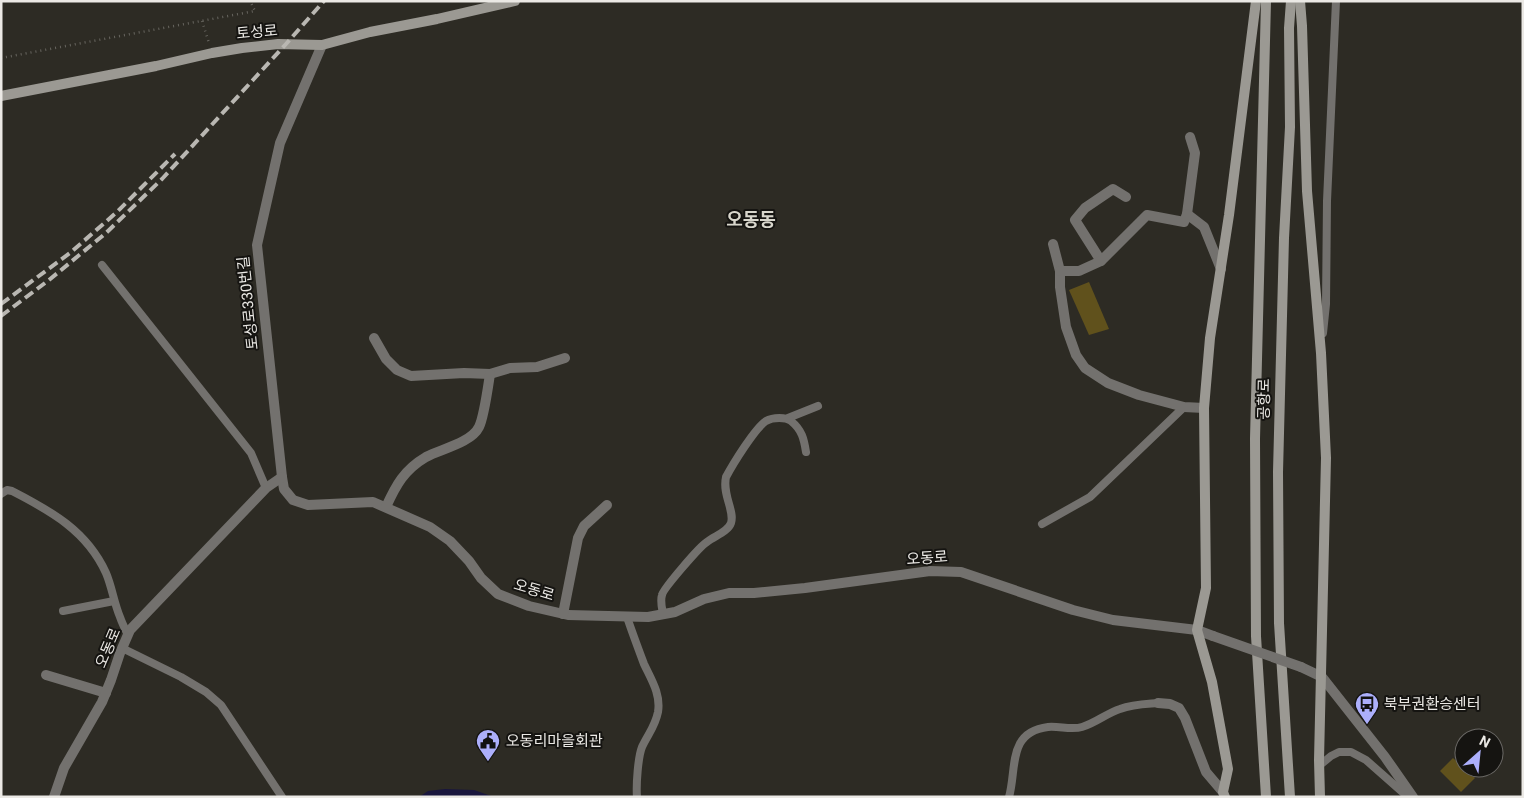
<svg xmlns="http://www.w3.org/2000/svg" width="1524" height="798" font-family="Roboto,'Noto Sans KR',sans-serif">
	<style>
		.water { fill: #19163d }
		.building { fill: #60511c }
		.lines { fill: none; stroke-linecap: round; stroke-linejoin: round }
		.path { stroke: #67655f; stroke-width: 2.5; stroke-dasharray: 1 4; stroke-linecap: butt }
		.lane { stroke: #73716e; stroke-width: 8 }
		.street { stroke: #73716e; stroke-width: 10 }
		.secondary { stroke: #9b9993; stroke-width: 10 }
		.rail { stroke: #b9b7b2; stroke-width: 4; stroke-dasharray: 10 5; stroke-linecap: butt }
		.street-bridge { stroke: #73716e; stroke-width: 10 }
		.labels { text-anchor: middle; stroke-width: 4; stroke-linejoin: round; paint-order: stroke }
		.street-label { font-size: 15px; fill: #ebe9e5; stroke: #151411 }
		.poi-label { font-size: 15px; fill: #ebe9e5; stroke: #151411; text-anchor: start }
		.quarter-label { font-size: 18px; font-weight: bold; fill: #d8d6cc; stroke: #151411 }
	</style>
	<rect width="100%" height="100%" fill="#2d2b24"/>
	<path class="water" d="M 445,789 L 474,790 L 494,797 L 419,797 L 428,791 Z"/>
	<g class="building">
		<path d="M 1089,282 L 1109,329 L 1089,335 L 1069,290 Z"/>
		<path d="M 1453,758 L 1475,778 L 1461,792 L 1440,771 Z"/>
	</g>
	<g class="lines">
		<g class="path">
			<path d="M 202,21 L 209,43"/>
			<path d="M 1,58 L 255,11 L 250,1"/>
		</g>
		<g class="lane">
			<path d="M 102,265 L 251,453 L 266,488"/>
			<path d="M 1323,333 L 1326,304 L 1327,201 L 1336,1"/>
			<path d="M 788,418 L 818,406"/>
			<path d="M 1,494 L 7,490 L 12,491 C 51,511 87,531 106,573 C 112,587 114,603 120,617 C 122,623 125,629 128,635"/>
			<path d="M 1042,524 L 1090,497 L 1184,407"/>
			<path d="M 63,611 L 114,601"/>
			<path d="M 663,614 C 662,608 660,601 662,595 C 663,589 700,546 707,542 C 714,536 728,532 731,523 C 735,511 722,495 726,477 C 733,464 755,428 766,421 C 773,417 786,417 791,421 C 802,430 804,439 806,452"/>
			<path d="M 627,617 C 632,632 638,648 644,664 C 651,679 661,694 658,712 C 655,727 648,734 642,747 C 638,757 636,785 637,797"/>
			<path d="M 122,648 L 181,677 L 206,692 L 221,705 L 282,797"/>
			<path d="M 1320,765 L 1331,756 L 1339,752 L 1351,752 L 1366,760 L 1408,797"/>
			<path d="M 1009,797 C 1017,769 1007,732 1048,727 C 1059,726 1072,730 1082,727 C 1096,723 1107,713 1120,709 C 1133,704 1146,704 1158,703"/>
		</g>
		<g class="street">
			<path d="M 322,45 L 280,143 L 257,245 L 282,477 L 284,489 L 293,500 L 308,505 L 373,502 L 430,527 L 450,541 L 469,561 L 481,578 L 498,594 L 529,606 L 568,615 L 648,617 L 675,612 L 704,599 L 729,593 L 754,593 L 805,588 L 930,571 L 961,572 L 1073,610 L 1113,620 L 1197,630 L 1213,636"/>
			<path d="M 1187,214 L 1195,153 L 1190,137"/>
			<path d="M 1053,244 L 1060,271 L 1060,287 L 1066,327 L 1076,355 L 1085,368 L 1108,383 L 1139,395 L 1184,407 L 1204,408"/>
			<path d="M 1101,261 L 1075,220 L 1085,208 L 1113,189 L 1126,197"/>
			<path d="M 1060,271 L 1079,271 L 1101,261 L 1147,215 L 1184,222 L 1187,214 L 1204,227 L 1221,269"/>
			<path d="M 374,338 L 386,359 L 397,370 L 411,376 L 464,373 L 490,374 L 510,368 L 537,367 L 565,358"/>
			<path d="M 386,507 C 396,485 404,470 426,457 C 441,449 471,443 479,427 C 484,417 488,387 490,374"/>
			<path d="M 563,614 L 578,538 L 584,526 L 607,505"/>
			<path d="M 1301,667 L 1322,677 L 1385,757 L 1413,797"/>
			<path d="M 46,675 L 106,693"/>
			<path d="M 1158,703 L 1170,704 L 1179,708 L 1185,718 L 1206,772 L 1223,792"/>
			<path d="M 54,797 L 64,768 L 102,702 L 111,680 L 120,653 L 130,630 L 266,488 L 282,477"/>
		</g>
		<g class="secondary">
			<path d="M 1266,1 L 1255,439 L 1256,636 L 1266,797"/>
			<path d="M 1300,1 L 1302,26 L 1307,191 L 1321,353 L 1326,458 L 1319,760 L 1320,797"/>
			<path d="M 1,96 L 156,66 L 212,53 L 242,48 L 278,44 L 322,45 L 370,32 L 437,19 L 515,1"/>
			<path d="M 1225,797 L 1223,792 L 1228,769 L 1212,682 L 1197,630 L 1206,588 L 1204,408 L 1210,338 L 1229,215 L 1256,1"/>
			<path d="M 1290,797 L 1279,623 L 1278,472 L 1284,238 L 1290,127 L 1289,28 L 1291,1"/>
		</g>
		<g class="rail">
			<path d="M 1,304 L 70,253 L 117,212 L 175,154"/>
			<path d="M 1,316 L 49,280 L 106,233 L 162,179 L 286,44 L 324,1"/>
		</g>
		<path class="street-bridge" d="M 1213,636 L 1301,667"/>
	</g>
	<defs>
		<g id="bus-pin" transform="scale(1.25)"><path d="M0 17L-7.5 6A9.5 9.5 0 1 1 7.5 6Z" fill="#acaffb" stroke="#151411"/><path d="M-5-6H5V4H4V6H2V4H-2V6H-4V4H-5ZM-3.5-4V0h7V-4ZM-3.5 1.2v1.5H-2V1.2ZM2 1.2v1.5H3.5V1.2Z" fill="#111"/></g>
		<g id="civic-pin" transform="scale(1.25)"><path d="M0 17L-7.5 6A9.5 9.5 0 1 1 7.5 6Z" fill="#acaffb" stroke="#151411"/><path d="M-.6-6.5H3V-4.5H.6V-3L4-1V1h2V6H-6V1h2V-1L-.6-3ZM-1.2 2.5V6h2.4V2.5Z" fill="#111"/></g>
	</defs>
	<g fill-rule="evenodd">
		<use href="#bus-pin" x="1367" y="704"/>
		<use href="#civic-pin" x="488" y="741"/>
	</g>
	<g class="labels">
		<g class="street-label">
			<text transform="translate(257 32) rotate(-5)" y="5">토성로</text>
			<text transform="translate(248 303) rotate(-96)" y="5">토성로330번길</text>
			<text transform="translate(1264 399) rotate(-89)" y="5">공항로</text>
			<text transform="translate(927 558) rotate(-4)" y="5">오동로</text>
			<text transform="translate(534 590) rotate(17)" y="5">오동로</text>
			<text transform="translate(108 648) rotate(-67)" y="5">오동로</text>
		</g>
		<g class="poi-label">
			<text x="1384" y="709">북부권환승센터</text>
			<text x="506" y="746">오동리마을회관</text>
		</g>
		<g class="quarter-label">
			<text x="751" y="226">오동동</text>
		</g>
	</g>
	<rect width="1524" height="798" fill="none" stroke="#ebe9e5" stroke-width="5"/>
	<g transform="translate(1479 753) rotate(27)"><circle r="24" fill="#151411" stroke="#6b6966"/>
	<path d="M0-4L9 19L0 12L-9 19Z" fill="#acaffb"/>
	<text y="-8" font-size="14" font-weight="bold" text-anchor="middle" fill="#ebe9e5">N</text>
	</g>
</svg>
